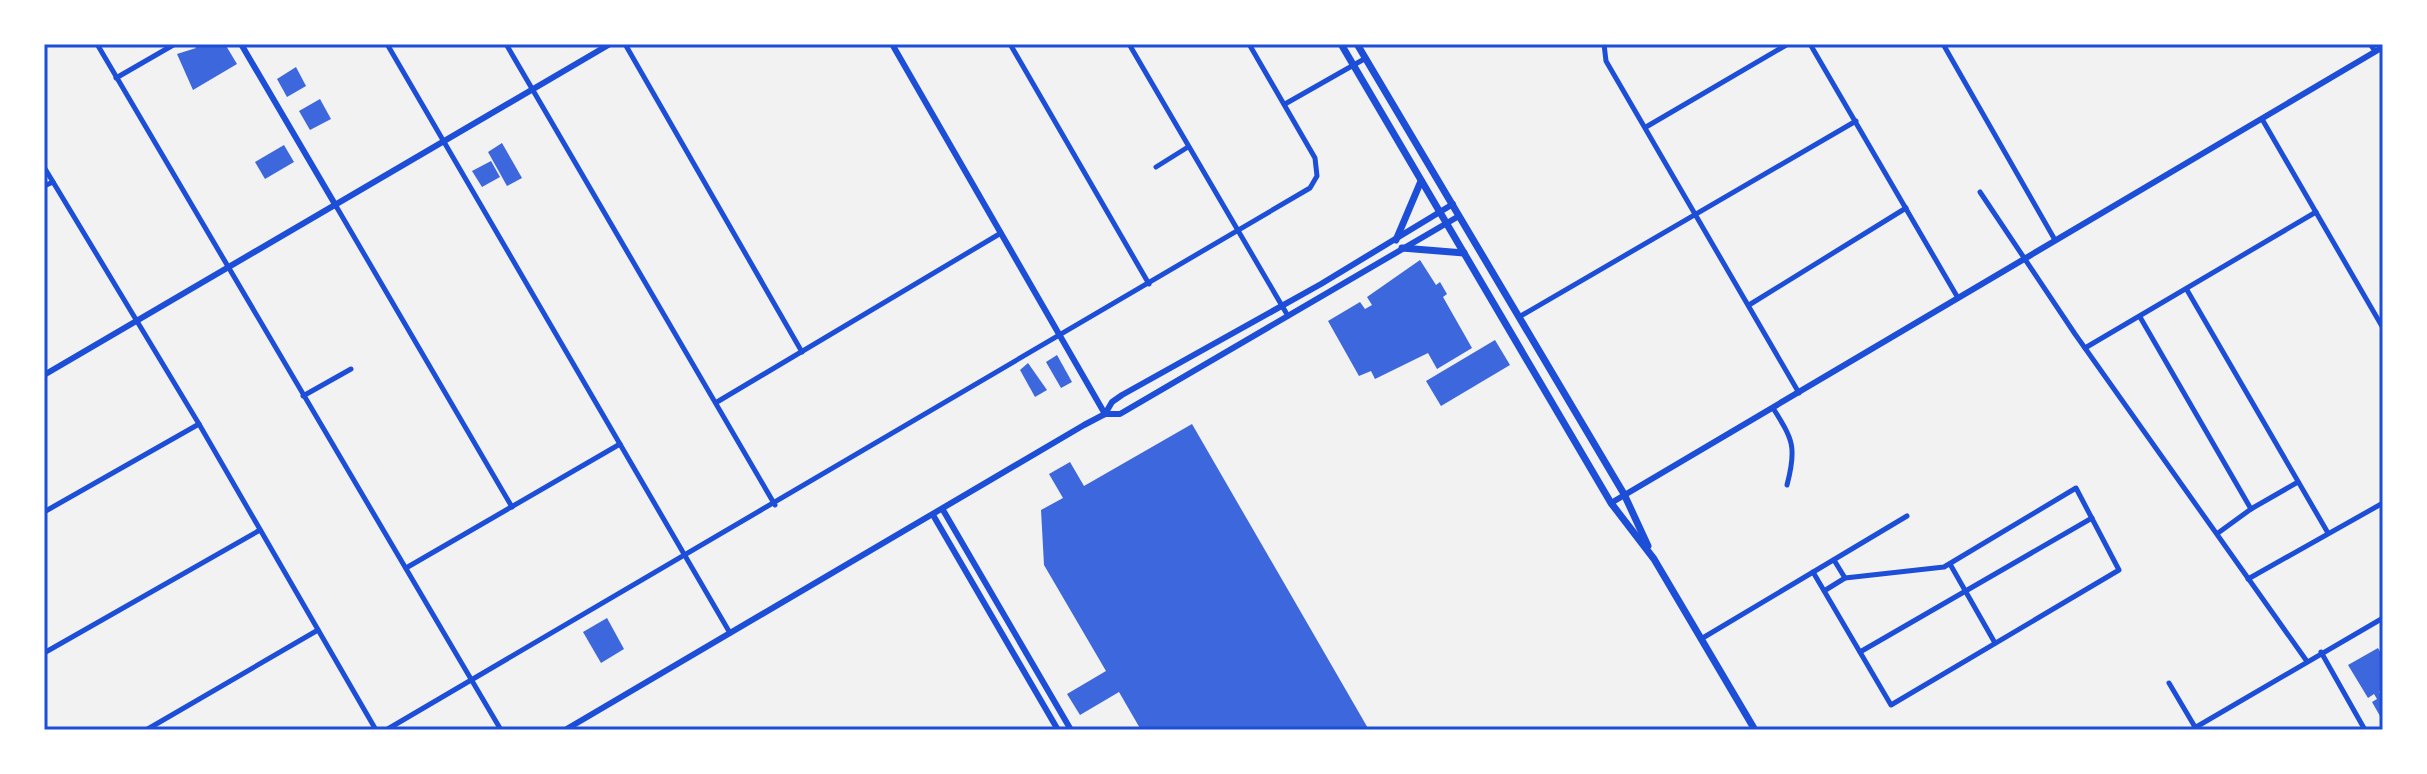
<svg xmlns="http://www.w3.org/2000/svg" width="2427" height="774" font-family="'PT Sans',sans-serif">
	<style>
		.building { fill: #3d67dc }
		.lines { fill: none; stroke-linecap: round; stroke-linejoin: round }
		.minor { stroke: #1d4ed8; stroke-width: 5 }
		.tertiary { stroke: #1d4ed8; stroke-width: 6 }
		.secondary { stroke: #1d4ed8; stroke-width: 6 }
		.primary { stroke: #1d4ed8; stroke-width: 7 }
		.neatline { fill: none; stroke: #1d4ed8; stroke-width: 3 }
	</style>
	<rect width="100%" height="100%" fill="#f2f2f2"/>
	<g class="building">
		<path d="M 193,44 L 225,44 L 237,64 L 193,90 L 177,54 L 196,48 Z"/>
		<path d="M 296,67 L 306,86 L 287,97 L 277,79 Z"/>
		<path d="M 320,99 L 331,119 L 310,130 L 299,111 Z"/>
		<path d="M 502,143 L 522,178 L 507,186 L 488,152 Z"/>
		<path d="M 284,145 L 294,162 L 265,179 L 255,162 Z"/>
		<path d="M 491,161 L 500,177 L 482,187 L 472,171 Z"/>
		<path d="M 1420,260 L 1436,285 L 1440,282 L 1447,294 L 1443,297 L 1472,348 L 1437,369 L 1428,353 L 1375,379 L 1371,371 L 1359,376 L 1328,321 L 1360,302 L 1365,309 L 1372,305 L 1367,297 Z"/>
		<path d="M 1495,340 L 1510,365 L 1441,406 L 1426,381 Z"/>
		<path d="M 1057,355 L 1072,382 L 1061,388 L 1046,362 Z"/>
		<path d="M 1028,363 L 1047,390 L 1035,397 L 1020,370 Z"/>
		<path d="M 1192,424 L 1369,730 L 1141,730 L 1119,692 L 1080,715 L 1067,694 L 1106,671 L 1044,565 L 1041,510 L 1063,498 L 1049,474 L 1070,462 L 1084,486 Z"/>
		<path d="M 607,618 L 624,649 L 601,663 L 583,632 Z"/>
		<path d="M 2378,648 L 2383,657 L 2383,689 L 2379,692 L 2383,696 L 2380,716 L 2372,702 L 2377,699 L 2374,694 L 2368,698 L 2348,665 Z"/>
	</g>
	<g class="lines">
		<g class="minor">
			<path d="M 97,44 L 501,730"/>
			<path d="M 387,44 L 730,633"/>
			<path d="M 506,44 L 775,505"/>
			<path d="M 625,44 L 802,352"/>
			<path d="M 1010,44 L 1149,284"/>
			<path d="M 1129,44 L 1288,316"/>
			<path d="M 1604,44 L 1606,61 L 1799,393"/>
			<path d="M 1810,44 L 1958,298"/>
			<path d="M 1943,44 L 2055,240"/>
			<path d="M 2370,44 L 2375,51"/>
			<path d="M 116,78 L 175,44"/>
			<path d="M 1285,104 L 1366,58"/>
			<path d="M 2262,119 L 2383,328"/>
			<path d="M 1646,127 L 1788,44"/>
			<path d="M 44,167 L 199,424 L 376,730"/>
			<path d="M 1156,167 L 1188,147"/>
			<path d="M 44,186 L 53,182"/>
			<path d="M 1980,192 L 2075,334 L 2306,660"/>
			<path d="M 336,206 L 512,507"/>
			<path d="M 2187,290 L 2328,533"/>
			<path d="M 1749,305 L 1906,208"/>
			<path d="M 1519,317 L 1856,121"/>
			<path d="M 2140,317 L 2251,509"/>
			<path d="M 2085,348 L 2316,212"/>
			<path d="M 303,396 L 351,369"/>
			<path d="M 717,402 L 1001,233"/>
			<path d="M 1773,408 C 1793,440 1797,447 1787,485"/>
			<path d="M 44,512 L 199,424"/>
			<path d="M 2218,533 L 2251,509 L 2298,482"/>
			<path d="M 1834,560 L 1845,578"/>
			<path d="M 1950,564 L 1995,643"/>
			<path d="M 406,568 L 620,444"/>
			<path d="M 1813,572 L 1891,705 L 2119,570 L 2076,488 L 1944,567 L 1845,578 L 1824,591"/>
			<path d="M 2248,579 L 2383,503"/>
			<path d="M 1701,639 L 1907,516"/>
			<path d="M 1860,652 L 2092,518"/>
			<path d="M 2321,652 L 2365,730"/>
			<path d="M 44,653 L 260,530"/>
			<path d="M 2169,683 L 2195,727"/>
			<path d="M 146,730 L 318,630"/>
			<path d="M 386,730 L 1310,188 L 1317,176 L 1315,158 L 1249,44"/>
			<path d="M 2191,730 L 2383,618"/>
		</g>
		<g class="tertiary">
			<path d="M 241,44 L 336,206"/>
			<path d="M 892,44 L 1105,414"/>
			<path d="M 44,375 L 610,44"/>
			<path d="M 943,510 L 1071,730"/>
			<path d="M 933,515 L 1058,730"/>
		</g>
		<g class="secondary">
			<path d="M 1105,414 L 1112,402 L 1122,395 L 1321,284 L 1453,204"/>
			<path d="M 1611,503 L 2383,47"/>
			<path d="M 565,730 L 1084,425 L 1105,414 L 1120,414 L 1459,216"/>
		</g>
		<g class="primary">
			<path d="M 1341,44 L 1611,503 L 1654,559 L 1755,730"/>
			<path d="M 1357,44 L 1624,494 L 1648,546"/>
			<path d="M 1396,240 L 1421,181"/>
			<path d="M 1402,248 L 1464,253"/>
		</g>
	</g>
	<rect width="2427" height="774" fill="none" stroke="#ffffff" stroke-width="92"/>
	<rect x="46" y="46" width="2335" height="682" class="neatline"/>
</svg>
